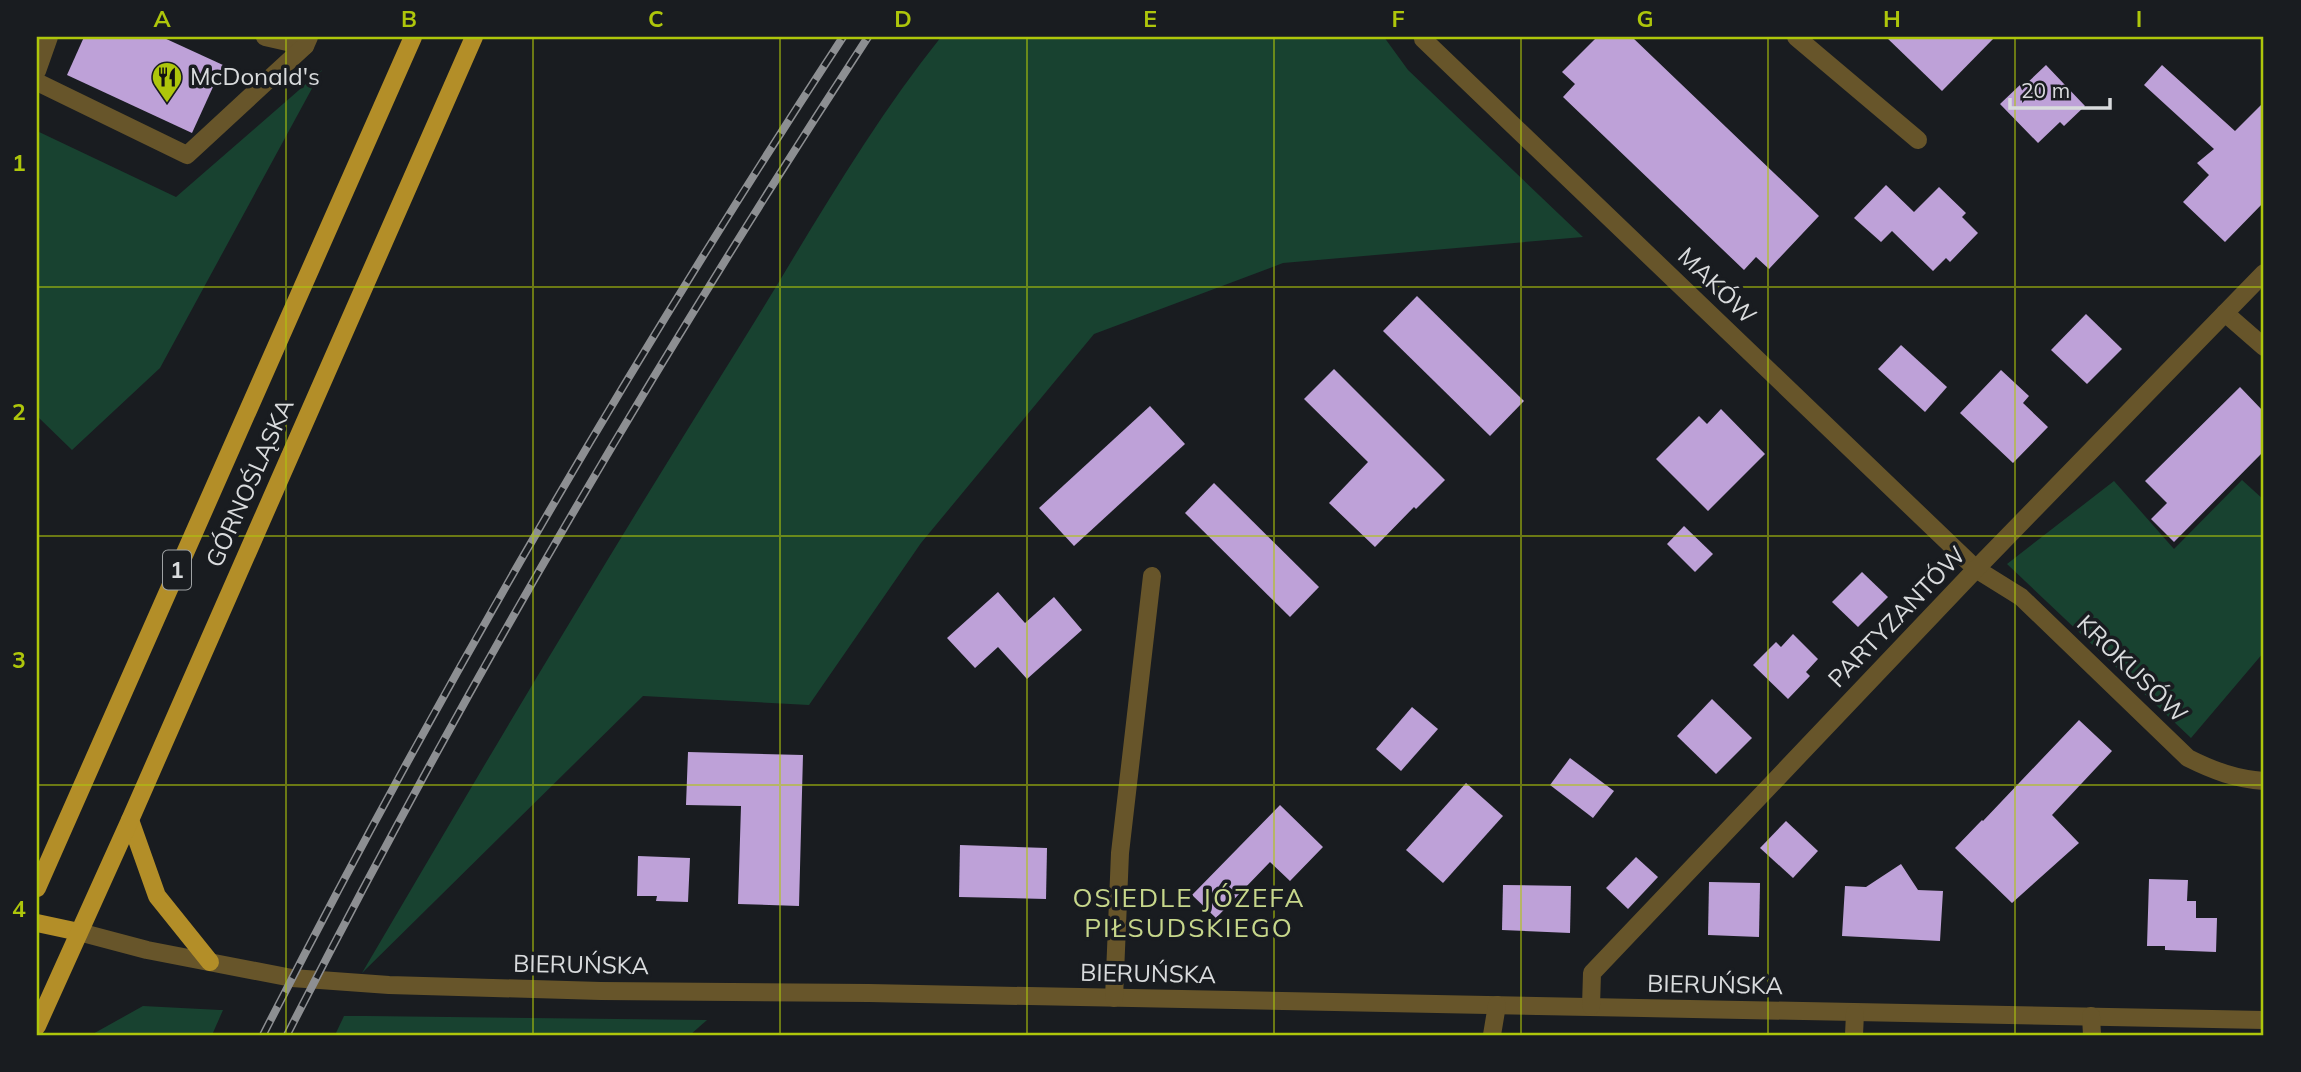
<svg xmlns="http://www.w3.org/2000/svg" width="2301" height="1072" font-family="Mulish,sans-serif">
	<style>
		.green { fill: #184230 }
		.building { fill: #bea1d8 }
		.lines { fill: none; stroke-linecap: round; stroke-linejoin: round }
		.minor { stroke: #67552a; stroke-width: 18 }
		.major { stroke: #b38e28; stroke-width: 18 }
		.rail-casing { stroke: #8d8f92; stroke-width: 8 }
		.rail { stroke: #191c20; stroke-width: 5; stroke-dasharray: 16; stroke-linecap: butt }
		.grid { fill: none; stroke: #aec60b; stroke-width: 2; stroke-opacity: 0.55 }
		.labels { text-anchor: middle; stroke-width: 7; stroke-linejoin: round; paint-order: stroke }
		.shield { fill: #191c20; stroke: #9fa2a4; stroke-width: 2 }
		.shield-label { font-size: 23px; font-weight: bold; fill: #d9dbdd }
		.poi-label { font-size: 24px; fill: #d9dbdd; stroke: #191c20; text-anchor: start }
		.street-label { font-size: 24px; fill: #d9dbdd; stroke: #191c20 }
		.neighbourhood-label { font-size: 26px; letter-spacing: 2px; fill: #c7d78b; stroke: #191c20 }
		.neatline { fill: none; stroke: #aec60b; stroke-width: 2.5 }
		.grid-label { font-size: 23px; text-anchor: middle; font-weight: bold; fill: #aec60b }
	</style>
	<rect width="100%" height="100%" fill="#191c20"/>
	<g class="green">
		<path d="M 941,37 L 1384,37 L 1408,70 L 1583,237 L 1283,263 L 1094,334 L 921,543 L 809,705 L 643,696 L 362,973 C 485,763 609,554 739,347 C 804,243 864,133 941,37 Z"/>
		<path d="M 322,70 L 160,368 L 72,450 L 37,416 L 37,131 L 176,197 Z"/>
		<path d="M 2242,480 L 2264,500 L 2264,652 L 2191,738 L 2007,564 L 2114,481 L 2174,549 Z"/>
		<path d="M 143,1006 L 220,1010 L 223,1010 L 212,1035 L 91,1035 Z"/>
		<path d="M 344,1016 L 367,1016 L 707,1020 L 690,1035 L 335,1035 Z"/>
	</g>
	<g class="building">
		<path d="M 84,37 L 162,37 L 223,65 L 192,133 L 67,75 Z"/>
		<path d="M 1597,37 L 1632,37 L 1819,216 L 1769,269 L 1756,257 L 1744,270 L 1563,97 L 1575,84 L 1562,72 Z"/>
		<path d="M 1886,37 L 1995,37 L 1942,91 Z"/>
		<path d="M 2046,65 L 2085,106 L 2064,126 L 2060,122 L 2038,143 L 2000,104 L 2022,83 L 2025,85 Z"/>
		<path d="M 2162,65 L 2235,131 L 2264,102 L 2264,202 L 2225,242 L 2183,202 L 2209,175 L 2197,163 L 2214,149 L 2144,85 Z"/>
		<path d="M 1886,185 L 1914,212 L 1939,187 L 1966,213 L 1962,217 L 1978,233 L 1950,262 L 1946,258 L 1933,271 L 1892,231 L 1881,242 L 1854,218 Z"/>
		<path d="M 1417,296 L 1524,401 L 1490,436 L 1383,331 Z"/>
		<path d="M 2086,314 L 2122,349 L 2087,384 L 2051,350 Z"/>
		<path d="M 1901,345 L 1947,387 L 1925,412 L 1878,369 Z"/>
		<path d="M 1334,369 L 1445,480 L 1416,509 L 1414,507 L 1375,547 L 1329,503 L 1368,462 L 1304,399 Z"/>
		<path d="M 2001,370 L 2029,396 L 2023,403 L 2048,427 L 2013,463 L 1960,413 Z"/>
		<path d="M 2240,387 L 2264,412 L 2264,451 L 2174,542 L 2151,519 L 2167,503 L 2145,481 Z"/>
		<path d="M 1150,406 L 1185,444 L 1074,546 L 1039,508 Z"/>
		<path d="M 1721,409 L 1765,454 L 1708,511 L 1656,459 L 1699,416 L 1707,424 Z"/>
		<path d="M 1214,483 L 1319,587 L 1290,617 L 1185,513 Z"/>
		<path d="M 1684,526 L 1713,554 L 1695,572 L 1667,544 Z"/>
		<path d="M 1862,572 L 1888,597 L 1858,627 L 1832,602 Z"/>
		<path d="M 998,592 L 1025,623 L 1054,597 L 1082,630 L 1027,679 L 998,647 L 975,668 L 947,638 Z"/>
		<path d="M 1793,634 L 1818,659 L 1806,672 L 1810,676 L 1788,699 L 1753,665 L 1776,642 L 1781,647 Z"/>
		<path d="M 1712,699 L 1752,738 L 1716,774 L 1677,736 Z"/>
		<path d="M 1412,707 L 1438,729 L 1401,771 L 1376,749 Z"/>
		<path d="M 2079,720 L 2112,751 L 2052,815 L 2079,843 L 2012,903 L 1955,848 L 1982,820 L 1983,821 Z"/>
		<path d="M 688,752 L 803,755 L 799,906 L 738,904 L 741,806 L 686,805 Z"/>
		<path d="M 1570,758 L 1614,791 L 1593,818 L 1550,785 Z"/>
		<path d="M 1466,783 L 1503,816 L 1443,883 L 1406,850 Z"/>
		<path d="M 1280,805 L 1323,847 L 1290,881 L 1270,862 L 1216,918 L 1192,895 Z"/>
		<path d="M 1786,821 L 1818,851 L 1793,878 L 1760,848 Z"/>
		<path d="M 960,845 L 1047,848 L 1046,899 L 959,897 Z"/>
		<path d="M 638,856 L 690,858 L 688,902 L 656,901 L 657,896 L 637,896 Z"/>
		<path d="M 1636,857 L 1658,877 L 1628,909 L 1606,888 Z"/>
		<path d="M 1901,864 L 1918,890 L 1943,891 L 1940,941 L 1842,936 L 1845,886 L 1866,887 Z"/>
		<path d="M 2149,879 L 2188,880 L 2187,901 L 2196,901 L 2196,918 L 2217,918 L 2216,952 L 2165,950 L 2165,946 L 2147,946 Z"/>
		<path d="M 1709,882 L 1760,883 L 1759,937 L 1708,935 Z"/>
		<path d="M 1503,885 L 1571,886 L 1570,933 L 1502,930 Z"/>
	</g>
	<g class="lines">
		<g class="minor">
			<path d="M 265,37 L 305,46"/>
			<path d="M 1796,37 L 1918,140"/>
			<path d="M 1423,39 L 1976,569 L 2021,597 L 2188,758 C 2214,771 2236,779 2264,781"/>
			<path d="M 37,71 L 49,37"/>
			<path d="M 37,82 L 187,155 L 305,46 L 309,37"/>
			<path d="M 2225,313 L 2264,347"/>
			<path d="M 79,932 L 147,950 L 292,978 L 389,985 L 601,991 L 869,993 L 2264,1020"/>
			<path d="M 1114,998 L 1120,853 L 1152,576"/>
			<path d="M 1591,1006 L 1592,973 L 1976,569 L 2264,273"/>
			<path d="M 2091,1016 L 2092,1035"/>
			<path d="M 1492,1035 L 1497,1005"/>
			<path d="M 1854,1035 L 1855,1013"/>
		</g>
		<g class="major">
			<path d="M 130,820 L 157,896 L 210,962"/>
			<path d="M 37,888 L 413,37"/>
			<path d="M 37,923 L 79,932"/>
			<path d="M 37,1026 L 130,820 L 474,37"/>
		</g>
		<g class="rail-casing">
			<g id="rail">
				<path d="M 263,1035 C 438,692 632,359 843,37"/>
				<path d="M 287,1035 C 462,692 657,359 868,37"/>
			</g>
		</g>
		<use href="#rail" class="rail"/>
	</g>
	<path class="grid" d="M 286,37 L 286,1035M 533,37 L 533,1035M 780,37 L 780,1035M 1027,37 L 1027,1035M 1274,37 L 1274,1035M 1521,37 L 1521,1035M 1768,37 L 1768,1035M 2015,37 L 2015,1035M 37,287 L 2264,287M 37,536 L 2264,536M 37,785 L 2264,785"/>
	<defs>
		<g id="restaurant-pin" transform="scale(1.575)"><path d="M0 17L-7.5 6A9.5 9.5 0 1 1 7.5 6Z" fill="#aec60b" stroke="#191c20"/><path d="M-5-6h1v4h1v-4h1v4h1v-4h1v5L-1.5 .5V6h-2V.5L-5-1ZM5-6V6H3V1.5H1.5Q1.5-4 5-6Z" fill="#111"/></g>
	</defs>
	<g fill-rule="evenodd">
		<use href="#restaurant-pin" x="167" y="77"/>
	</g>
	<g class="labels">
		<rect class="shield" x="163" y="550.5" width="28" height="39" rx="5"/>
		<g class="shield-label">
			<text x="177" y="578">1</text>
		</g>
		<g class="poi-label">
			<text x="190" y="85">McDonald's</text>
		</g>
		<g class="street-label">
			<text transform="translate(1717 286) rotate(44)" y="8">MAKÓW</text>
			<text transform="translate(250 483) rotate(-66)" y="8">GÓRNOŚLĄSKA</text>
			<text transform="translate(1897 617) rotate(-46)" y="8">PARTYZANTÓW</text>
			<text transform="translate(2132 669) rotate(44)" y="8">KROKUSÓW</text>
			<text transform="translate(581 965) rotate(1)" y="8">BIERUŃSKA</text>
			<text transform="translate(1148 974) rotate(1)" y="8">BIERUŃSKA</text>
			<text transform="translate(1715 985) rotate(1)" y="8">BIERUŃSKA</text>
		</g>
		<g class="neighbourhood-label">
			<text x="1189" y="907">OSIEDLE JÓZEFA<tspan x="1189" dy="30">PIŁSUDSKIEGO</tspan></text>
		</g>
	</g>
	<rect width="2301" height="1072" fill="none" stroke="#191c20" stroke-width="77"/>
	<path d="M2010 98v10h100v-10" fill="none" stroke="#d9dbdd" stroke-width="3.5"/>
	<text x="2021" y="98" font-size="21" fill="#d9dbdd" stroke="#191c20" stroke-width="5" paint-order="stroke">20 m</text>
	<rect x="38" y="38" width="2224" height="996" class="neatline"/>
	<g class="grid-label">
		<text x="162" y="27">A</text>
		<text x="409" y="27">B</text>
		<text x="656" y="27">C</text>
		<text x="903" y="27">D</text>
		<text x="1150" y="27">E</text>
		<text x="1398" y="27">F</text>
		<text x="1645" y="27">G</text>
		<text x="1892" y="27">H</text>
		<text x="2139" y="27">I</text>
		<text x="19" y="171">1</text>
		<text x="19" y="420">2</text>
		<text x="19" y="668">3</text>
		<text x="19" y="917">4</text>
	</g>
</svg>
